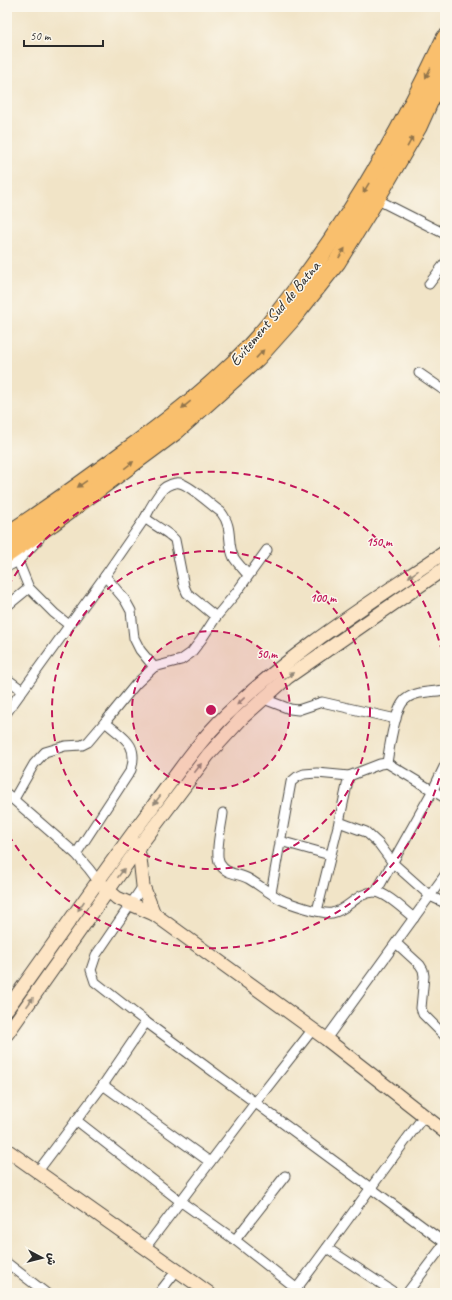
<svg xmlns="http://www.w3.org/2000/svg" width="452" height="1300" font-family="Caveat,'Playpen Sans Arabic',sans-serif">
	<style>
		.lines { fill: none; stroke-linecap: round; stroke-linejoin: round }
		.street-casing { stroke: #494742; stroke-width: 11 }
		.secondary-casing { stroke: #494742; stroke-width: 15 }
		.highway-casing { stroke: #494742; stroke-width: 19 }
		.street { stroke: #fff; stroke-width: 9 }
		.secondary { stroke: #fde5c5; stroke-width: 13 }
		.highway { stroke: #f9bf6d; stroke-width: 17 }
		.oneway { fill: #92754c }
		.oneway2 { fill: #948878 }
		.ring { fill: none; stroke: #c2185b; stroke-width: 2; stroke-dasharray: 7 5 }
		.labels { text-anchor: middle; stroke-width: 3; stroke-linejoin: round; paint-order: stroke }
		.street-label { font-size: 16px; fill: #2b2b2b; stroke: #fbf7ec }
		.centre { fill: #c2185b; stroke: #fbf7ec; stroke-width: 2 }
		.ring-label { font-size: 12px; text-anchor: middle; font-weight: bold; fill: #c2185b; stroke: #fbf7ec; stroke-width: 3; stroke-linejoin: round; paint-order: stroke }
	</style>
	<rect width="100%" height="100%" fill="#fbf7ec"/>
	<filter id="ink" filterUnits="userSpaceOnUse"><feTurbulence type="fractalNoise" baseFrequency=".025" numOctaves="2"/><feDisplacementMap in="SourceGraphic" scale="8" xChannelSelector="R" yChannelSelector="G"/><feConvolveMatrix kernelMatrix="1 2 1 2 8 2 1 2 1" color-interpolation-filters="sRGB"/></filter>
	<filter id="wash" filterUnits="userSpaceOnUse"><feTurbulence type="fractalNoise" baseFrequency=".012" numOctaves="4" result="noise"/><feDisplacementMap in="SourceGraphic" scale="16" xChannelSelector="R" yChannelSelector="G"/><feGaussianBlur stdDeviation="0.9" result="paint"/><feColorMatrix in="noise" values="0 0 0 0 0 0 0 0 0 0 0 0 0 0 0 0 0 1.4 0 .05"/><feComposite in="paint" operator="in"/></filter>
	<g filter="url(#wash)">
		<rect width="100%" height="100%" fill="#f1e4c7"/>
	</g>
	<g filter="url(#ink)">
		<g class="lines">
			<g class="street-casing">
				<g id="street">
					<path d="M 376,199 L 445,234"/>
					<path d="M 429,284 L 445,263"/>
					<path d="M 419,373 L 445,391"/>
					<path d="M 145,518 C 150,508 156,497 163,489 C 167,485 175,482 180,483 C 190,485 212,506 221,512 C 234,529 226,542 234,558 C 238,564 244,570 248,575"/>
					<path d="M 18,561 L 29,588 L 54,613 L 69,625"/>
					<path d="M 7,567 L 18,561 L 39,539"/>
					<path d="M 105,576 L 125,600 L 131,611 L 134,638 L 140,650 L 154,667"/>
					<path d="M 7,606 L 29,588"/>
					<path d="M 7,679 L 22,690"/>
					<path d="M 264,699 L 290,709 L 298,710 L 322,702 L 396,719"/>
					<path d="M 7,712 L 105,576 L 145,518 C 152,524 171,534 175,540 L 184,586 L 187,593 L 216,617"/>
					<path d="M 387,763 C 389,750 395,706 406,699 C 416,691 433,692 445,690"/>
					<path d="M 7,794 L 76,854 L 89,869 L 98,881"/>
					<path d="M 14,799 L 34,764 L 45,752 L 65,746 L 82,745 L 88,742 L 105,722"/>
					<path d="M 223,813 C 222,824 214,854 220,864 C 226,875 239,873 249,879 C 259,885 269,893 280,899 C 288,903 324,915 332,913 C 348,910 358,891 376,892 C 387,893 405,911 414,918"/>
					<path d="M 339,822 L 366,832 L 379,844 L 393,863 L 430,896 L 445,903"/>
					<path d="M 280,841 L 330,855"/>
					<path d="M 76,854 L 131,770 C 139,743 123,738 105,722 L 136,684 L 154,667 L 181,660 L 191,653 L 201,640 L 216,617 L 236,593 L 267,550"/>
					<path d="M 143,886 L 96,955 L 91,970 L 95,982 L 146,1022 L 445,1243"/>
					<path d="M 376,892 L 433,790 L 445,765"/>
					<path d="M 271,893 L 291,782 L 297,777 L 304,774 L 317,773 L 349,776 L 380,764 L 387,763 L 445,798"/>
					<path d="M 317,911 L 339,822 L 349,776"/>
					<path d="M 396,943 L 420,965 L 423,970 L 424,976 L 421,1008 L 423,1014 L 445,1036"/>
					<path d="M 326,1039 L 445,875"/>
					<path d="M 103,1085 L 210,1162"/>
					<path d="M 76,1120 L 180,1201 L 235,1240 L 296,1288"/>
					<path d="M 38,1171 L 103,1085 L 146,1022"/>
					<path d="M 235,1240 L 285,1176"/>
					<path d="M 145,1248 L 255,1103 L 313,1029"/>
					<path d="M 327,1248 L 395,1293"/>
					<path d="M 7,1263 L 46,1293"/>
					<path d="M 294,1292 C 338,1234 380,1174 424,1116"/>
					<path d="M 159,1293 L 177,1270"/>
					<path d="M 407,1293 L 445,1243"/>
				</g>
			</g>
			<g class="secondary-casing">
				<g id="secondary">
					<path d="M 136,845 L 140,858 L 143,886 L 154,914"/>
					<path d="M 102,885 L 117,898 L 154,914 L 326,1039 L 445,1132"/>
					<path d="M 7,1009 C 56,941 103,872 153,806 C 176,775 198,742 226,715 C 291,652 370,603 445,552"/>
					<path d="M 7,1034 L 138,848 L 208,755 L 242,718 L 288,677 L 445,568"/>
					<path d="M 7,1150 L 209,1293"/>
				</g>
			</g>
			<g class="highway-casing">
				<g id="highway">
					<path d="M 7,535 C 46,510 83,483 121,455 C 160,427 199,397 234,363 C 261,337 285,306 307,275 C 361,201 406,121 445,38"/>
					<path d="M 7,554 L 52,523 L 176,431 L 257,358 L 291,320 L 337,262 L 376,199 L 418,127 L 445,67"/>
				</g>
			</g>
			<use href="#street" class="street"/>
			<use href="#secondary" class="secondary"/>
			<use href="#highway" class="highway"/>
		</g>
		<defs><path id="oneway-solid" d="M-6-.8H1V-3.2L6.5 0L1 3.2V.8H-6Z"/></defs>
		<g class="oneway">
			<use href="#oneway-solid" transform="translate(428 73) rotate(117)"/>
			<use href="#oneway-solid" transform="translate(410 142) rotate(-61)"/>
			<use href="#oneway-solid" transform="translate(366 188) rotate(121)"/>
			<use href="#oneway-solid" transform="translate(342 253) rotate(-57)"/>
			<use href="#oneway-solid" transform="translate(260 354) rotate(-47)"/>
			<use href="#oneway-solid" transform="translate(186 405) rotate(141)"/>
			<use href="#oneway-solid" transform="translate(129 465) rotate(-37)"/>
			<use href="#oneway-solid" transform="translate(82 484) rotate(145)"/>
		</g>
		<g class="oneway2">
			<use href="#oneway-solid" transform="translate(413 574) rotate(146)"/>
			<use href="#oneway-solid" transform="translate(289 676) rotate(-38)"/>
			<use href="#oneway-solid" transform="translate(241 701) rotate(137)"/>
			<use href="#oneway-solid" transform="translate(198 768) rotate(-53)"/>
			<use href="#oneway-solid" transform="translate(157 800) rotate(127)"/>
			<use href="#oneway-solid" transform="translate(121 873) rotate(-54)"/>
			<use href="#oneway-solid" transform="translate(81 906) rotate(124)"/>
			<use href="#oneway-solid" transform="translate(30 1002) rotate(-55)"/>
		</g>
	</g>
	<circle cx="211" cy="710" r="79" fill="#c2185b" fill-opacity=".12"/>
	<g class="ring">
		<circle cx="211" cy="710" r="79"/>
		<circle cx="211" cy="710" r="159"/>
		<path d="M445 755A238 238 0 0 1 8 834M8 586A238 238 0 0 1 445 665"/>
	</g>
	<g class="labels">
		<g class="street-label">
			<text transform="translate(274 313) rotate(-50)" y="6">Evitement Sud de Batna</text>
		</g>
	</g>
	<circle cx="211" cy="710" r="6" class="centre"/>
	<g class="ring-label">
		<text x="379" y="546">150 m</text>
		<text x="323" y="602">100 m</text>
		<text x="267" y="658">50 m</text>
	</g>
	<rect width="452" height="1300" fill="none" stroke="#fbf7ec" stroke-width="24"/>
	<g transform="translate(42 1258) rotate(97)" stroke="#fbf7ec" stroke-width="3" paint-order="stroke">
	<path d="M0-3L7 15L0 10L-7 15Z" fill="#2b2b2b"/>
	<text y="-6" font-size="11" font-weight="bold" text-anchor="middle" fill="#2b2b2b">ش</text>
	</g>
	<path d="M24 40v6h79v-6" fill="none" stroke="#2b2b2b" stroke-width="2"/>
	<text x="30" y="40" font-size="12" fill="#2b2b2b" stroke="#fbf7ec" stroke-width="3" paint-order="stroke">50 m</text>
</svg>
